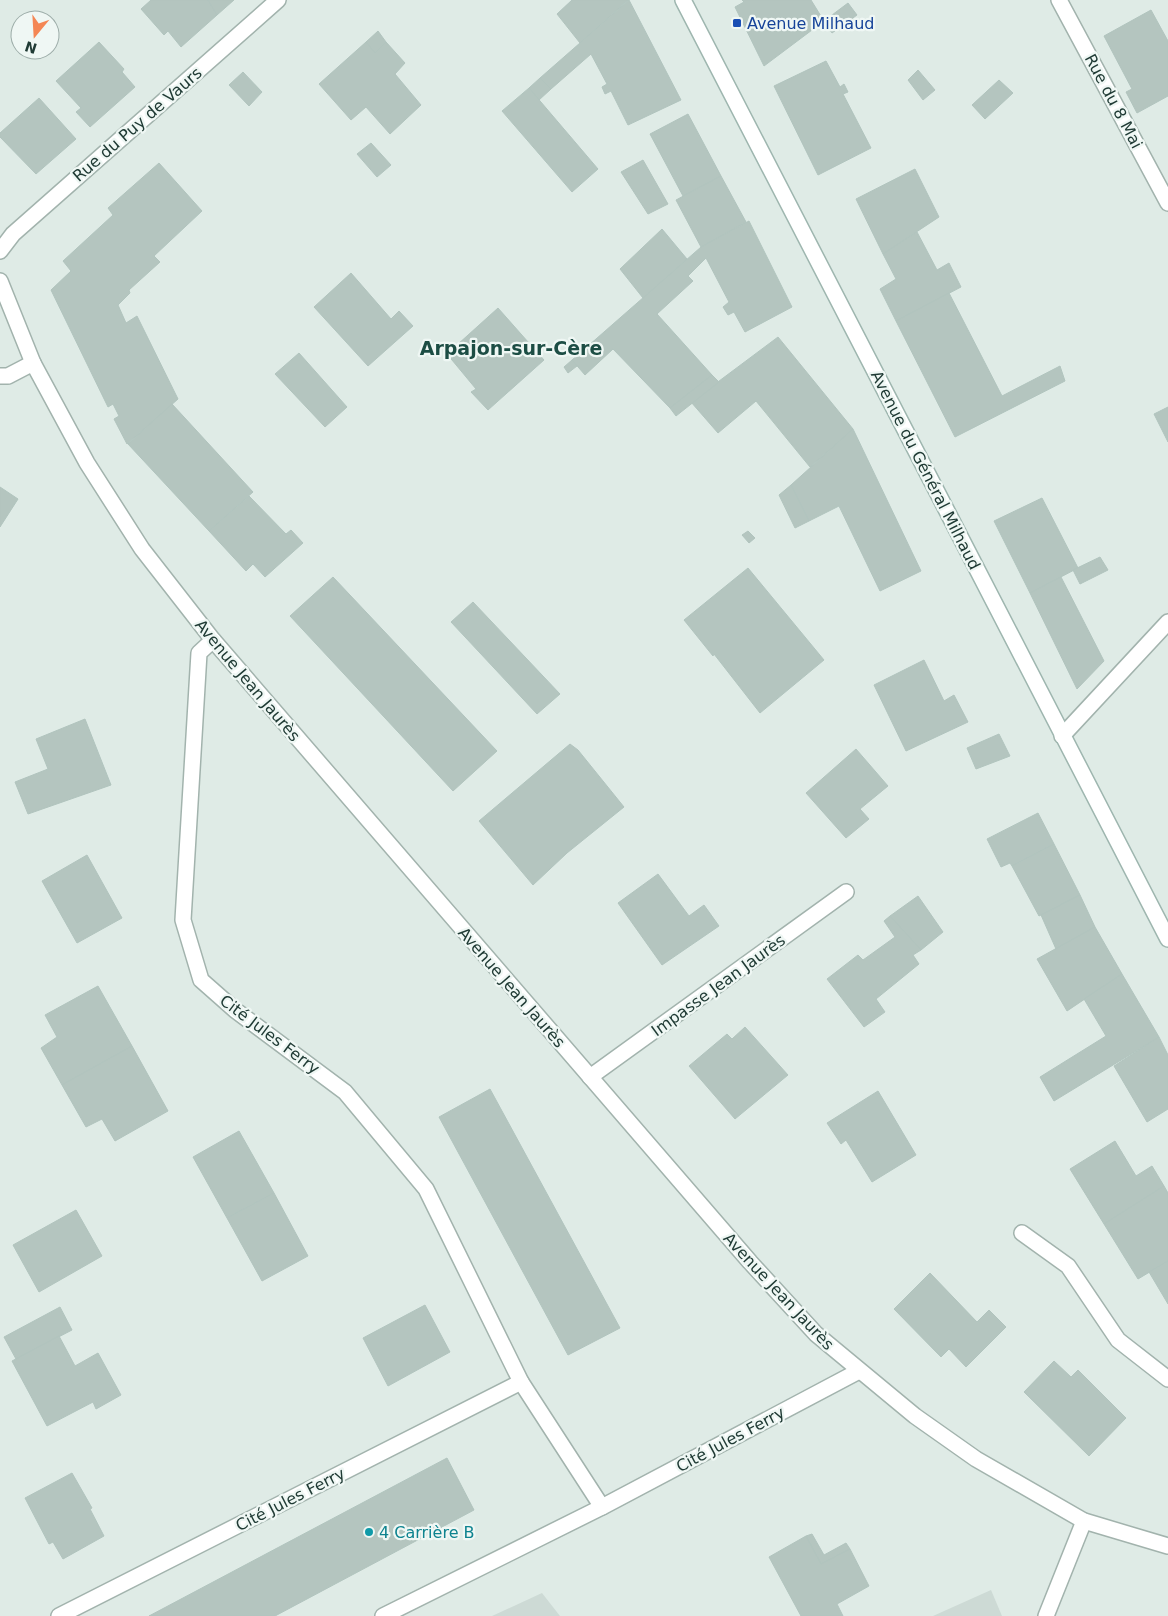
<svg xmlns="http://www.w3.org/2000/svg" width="1168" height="1616" font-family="'DejaVu Sans',sans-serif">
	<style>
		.built { fill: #cddad5 }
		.building { fill: #b4c5bf; stroke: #b1c4be }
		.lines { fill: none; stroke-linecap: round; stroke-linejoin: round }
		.minor-casing { stroke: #a2b3ad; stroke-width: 18 }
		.tertiary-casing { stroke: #a2b3ad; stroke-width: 18 }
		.secondary-casing { stroke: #9eb6af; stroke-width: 18 }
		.minor { stroke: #fff; stroke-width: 15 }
		.tertiary { stroke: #fff; stroke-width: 15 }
		.secondary { stroke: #fff; stroke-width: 15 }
		.transit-dot { fill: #1a4fb4; stroke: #eff7f4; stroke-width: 2 }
		.culture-dot { fill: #0f9aa8; stroke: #eff7f4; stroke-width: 2 }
		.labels { text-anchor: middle; stroke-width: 4.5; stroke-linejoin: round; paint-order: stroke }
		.transit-label { font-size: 16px; fill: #164399; stroke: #eff7f4; text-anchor: start }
		.street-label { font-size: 16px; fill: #203b35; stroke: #eff7f4 }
		.culture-label { font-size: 16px; fill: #0d838f; stroke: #eff7f4; text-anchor: start }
		.quarter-label { font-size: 19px; font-weight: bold; fill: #1c4d44; stroke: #eff7f4 }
	</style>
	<rect width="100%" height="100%" fill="#dfebe6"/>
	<g class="built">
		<path d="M 991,1590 L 1002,1616 L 933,1616 Z"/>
		<path d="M 542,1593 L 560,1616 L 492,1616 Z"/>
	</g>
	<g class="building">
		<path d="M 151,0 L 208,0 L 217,15 L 181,47 L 168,31 L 164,35 L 141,9 Z"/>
		<path d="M 208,0 L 234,0 L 217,15 Z"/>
		<path d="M 572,0 L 628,0 L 580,43 L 557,14 Z"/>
		<path d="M 629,0 L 681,100 L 628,125 L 611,91 L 605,94 L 602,87 L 607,84 L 591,54 L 551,89 L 540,78 Z"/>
		<path d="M 742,0 L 811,0 L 824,21 L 764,66 L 735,7 L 744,2 Z"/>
		<path d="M 848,3 L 857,15 L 832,33 L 824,21 Z"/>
		<path d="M 1151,10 L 1168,41 L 1168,96 L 1137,113 L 1126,92 L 1132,89 L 1104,36 Z"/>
		<path d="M 378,31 L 386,42 L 375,53 L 366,42 Z"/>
		<path d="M 99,42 L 124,69 L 122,72 L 135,87 L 90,127 L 76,112 L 81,108 L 56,81 Z"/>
		<path d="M 366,42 L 375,53 L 386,42 L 405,63 L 395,74 L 421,105 L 390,134 L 366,107 L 351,120 L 319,84 Z"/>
		<path d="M 826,61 L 840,87 L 844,84 L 848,92 L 843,94 L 871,148 L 818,175 L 774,86 Z"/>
		<path d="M 918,70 L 935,90 L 923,100 L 908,80 Z"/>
		<path d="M 243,72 L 262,92 L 249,106 L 229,85 Z"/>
		<path d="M 540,78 L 551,89 L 539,100 L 529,88 Z"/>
		<path d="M 999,80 L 1013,93 L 985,119 L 972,105 Z"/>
		<path d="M 529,88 L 598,169 L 572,192 L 502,111 Z"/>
		<path d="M 39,98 L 76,139 L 36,174 L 0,137 L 0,133 Z"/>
		<path d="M 688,114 L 721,176 L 683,196 L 650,134 Z"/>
		<path d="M 371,143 L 391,165 L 377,177 L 357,154 Z"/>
		<path d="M 643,160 L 668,204 L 648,214 L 621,172 Z"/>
		<path d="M 159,163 L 202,211 L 154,256 L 160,262 L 129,290 L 130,293 L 118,305 L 126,323 L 137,316 L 178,399 L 127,444 L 114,419 L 119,416 L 113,404 L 108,407 L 51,290 L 71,271 L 63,261 L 113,215 L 108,208 Z"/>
		<path d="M 915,169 L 939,217 L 883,254 L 856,199 Z"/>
		<path d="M 721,176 L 746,222 L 701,247 L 676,200 Z"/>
		<path d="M 749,221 L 792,307 L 745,332 L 734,312 L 728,315 L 723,307 L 729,302 L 706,258 L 688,276 L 693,281 L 657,314 L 712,375 L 670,408 L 613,349 L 585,375 L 572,360 L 701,247 Z"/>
		<path d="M 662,229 L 687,259 L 643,298 L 620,269 Z"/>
		<path d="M 917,232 L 937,270 L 949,263 L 961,287 L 896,321 L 880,289 L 896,279 L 883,254 Z"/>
		<path d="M 351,273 L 391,319 L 399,311 L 413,326 L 368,366 L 314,307 Z"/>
		<path d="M 949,293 L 1002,396 L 1060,366 L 1065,381 L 955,437 L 896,321 Z"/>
		<path d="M 498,308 L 544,360 L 488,410 L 471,392 L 476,389 L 447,354 Z"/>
		<path d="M 778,337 L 853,429 L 810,467 L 756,401 L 718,433 L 691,402 Z"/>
		<path d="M 299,353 L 347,407 L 325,427 L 275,374 Z"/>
		<path d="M 572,360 L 577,366 L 568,373 L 564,367 Z"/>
		<path d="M 712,375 L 719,382 L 676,416 L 670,408 Z"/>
		<path d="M 172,404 L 253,492 L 209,531 L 128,444 Z"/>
		<path d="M 1168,407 L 1168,442 L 1154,414 Z"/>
		<path d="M 853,429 L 921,571 L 880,591 L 839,506 L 809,521 L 791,485 Z"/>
		<path d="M 791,485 L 809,521 L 795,528 L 779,495 Z"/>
		<path d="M 0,487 L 18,499 L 0,527 Z"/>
		<path d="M 249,496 L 286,534 L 291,530 L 303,543 L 265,577 L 253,564 L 246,571 L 209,531 Z"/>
		<path d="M 1042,498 L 1078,568 L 1030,593 L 994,521 Z"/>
		<path d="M 748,531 L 755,538 L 749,543 L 742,535 Z"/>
		<path d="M 1100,557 L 1108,570 L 1080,584 L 1073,570 Z"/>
		<path d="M 748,568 L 824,660 L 760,713 L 714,654 L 713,656 L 684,620 Z"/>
		<path d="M 333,577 L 497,751 L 453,791 L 290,616 Z"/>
		<path d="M 1061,577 L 1104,661 L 1077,689 L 1030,593 Z"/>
		<path d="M 473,602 L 560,694 L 537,714 L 451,622 Z"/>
		<path d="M 924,660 L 944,701 L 954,695 L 968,722 L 906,751 L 874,685 Z"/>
		<path d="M 85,719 L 111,785 L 28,814 L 15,782 L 48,769 L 36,739 Z"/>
		<path d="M 999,734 L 1010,756 L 976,769 L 967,748 Z"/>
		<path d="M 570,744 L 578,750 L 624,807 L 567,853 L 533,885 L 479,821 Z"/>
		<path d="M 856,749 L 888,786 L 860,809 L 869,819 L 846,838 L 806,793 Z"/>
		<path d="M 1038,813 L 1054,844 L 1012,866 L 1010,863 L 1001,867 L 987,839 Z"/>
		<path d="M 1054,844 L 1080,895 L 1039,916 L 1012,866 Z"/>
		<path d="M 87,855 L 122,918 L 77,943 L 42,881 Z"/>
		<path d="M 658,874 L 689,916 L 704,905 L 719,926 L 662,965 L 618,903 Z"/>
		<path d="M 1080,895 L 1095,927 L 1056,949 L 1041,915 Z"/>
		<path d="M 918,896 L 943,932 L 921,950 L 890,916 Z"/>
		<path d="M 890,916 L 921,950 L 913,955 L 919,964 L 876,999 L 885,1012 L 864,1027 L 827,979 L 858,955 L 863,960 L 895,937 L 884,921 Z"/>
		<path d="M 1095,927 L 1122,974 L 1067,1011 L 1037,959 Z"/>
		<path d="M 1122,974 L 1159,1037 L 1054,1101 L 1040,1077 L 1106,1036 L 1084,999 Z"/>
		<path d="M 98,986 L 132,1046 L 62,1085 L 41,1048 L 57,1037 L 45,1015 Z"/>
		<path d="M 745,1027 L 788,1075 L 735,1119 L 689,1066 L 727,1034 L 732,1039 Z"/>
		<path d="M 1159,1037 L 1168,1055 L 1168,1109 L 1147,1122 L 1114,1066 Z"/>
		<path d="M 132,1046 L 168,1111 L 115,1141 L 102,1119 L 86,1127 L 62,1085 Z"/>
		<path d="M 490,1089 L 620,1328 L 568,1355 L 439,1117 Z"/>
		<path d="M 878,1091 L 916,1155 L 872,1182 L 846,1140 L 841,1144 L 827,1123 Z"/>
		<path d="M 239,1131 L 274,1193 L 227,1218 L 193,1157 Z"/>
		<path d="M 1115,1141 L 1136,1176 L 1152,1166 L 1164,1186 L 1104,1224 L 1070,1169 Z"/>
		<path d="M 1164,1186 L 1168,1193 L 1168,1261 L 1138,1279 L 1104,1224 Z"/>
		<path d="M 274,1193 L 308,1256 L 262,1281 L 227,1218 Z"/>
		<path d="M 76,1210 L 102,1256 L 39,1292 L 13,1245 Z"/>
		<path d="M 1168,1261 L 1168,1304 L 1149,1272 Z"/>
		<path d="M 930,1273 L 977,1322 L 989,1310 L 1006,1327 L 966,1367 L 949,1349 L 941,1357 L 894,1309 Z"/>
		<path d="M 425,1305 L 450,1352 L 388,1386 L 363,1338 Z"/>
		<path d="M 60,1307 L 72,1330 L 16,1359 L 4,1337 Z"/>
		<path d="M 59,1336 L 75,1366 L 98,1353 L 121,1395 L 96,1409 L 93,1402 L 47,1426 L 12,1361 Z"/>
		<path d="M 1054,1361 L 1071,1377 L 1078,1370 L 1126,1418 L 1089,1456 L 1024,1392 Z"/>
		<path d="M 447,1458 L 474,1510 L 275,1616 L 149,1616 Z"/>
		<path d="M 72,1473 L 92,1508 L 90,1509 L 104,1536 L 63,1559 L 53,1542 L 49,1544 L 25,1498 Z"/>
		<path d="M 812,1534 L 824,1555 L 846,1543 L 850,1549 L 821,1564 L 806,1536 Z"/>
		<path d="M 806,1536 L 821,1564 L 850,1549 L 869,1586 L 837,1604 L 843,1616 L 801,1616 L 769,1557 Z"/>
	</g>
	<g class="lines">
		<g class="minor-casing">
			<g id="minor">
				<path d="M 1059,0 L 1168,203"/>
				<path d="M 0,251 L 13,234 L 278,0"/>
				<path d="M 0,376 L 8,376 L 33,363"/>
				<path d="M 213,640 L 199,653 L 183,920 L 201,980 L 235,1010 L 345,1092 L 426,1189 L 521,1382"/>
				<path d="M 1062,736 L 1168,622"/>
				<path d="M 590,1077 L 846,892"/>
				<path d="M 1022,1233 L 1068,1266 L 1118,1340 L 1168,1379"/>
				<path d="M 59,1616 L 521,1382 L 602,1507"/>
				<path d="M 383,1616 L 602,1507 L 859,1371"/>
				<path d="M 1046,1616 L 1084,1521"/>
			</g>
		</g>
		<g class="tertiary-casing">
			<path id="tertiary" d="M 0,281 L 33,363 L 87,463 L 142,549 L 213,640 L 750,1262 L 816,1334 L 915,1416 L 976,1459 L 1084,1521 L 1168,1546"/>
		</g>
		<g class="secondary-casing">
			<path id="secondary" d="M 683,0 L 1168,939"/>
		</g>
		<use href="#minor" class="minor"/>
		<use href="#tertiary" class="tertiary"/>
		<use href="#secondary" class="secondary"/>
	</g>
	<rect class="transit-dot" x="732" y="18" width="10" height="10" rx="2.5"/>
	<circle class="culture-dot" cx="369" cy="1532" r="5"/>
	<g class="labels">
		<g class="transit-label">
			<text x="747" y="29">Avenue Milhaud</text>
		</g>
		<g class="street-label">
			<text transform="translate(1114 101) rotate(62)" y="6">Rue du 8 Mai</text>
			<text transform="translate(137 124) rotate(-41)" y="6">Rue du Puy de Vaurs</text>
			<text transform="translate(926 470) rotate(63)" y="6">Avenue du Général Milhaud</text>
			<text transform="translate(248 680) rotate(50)" y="6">Avenue Jean Jaurès</text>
			<text transform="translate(718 985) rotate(-36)" y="6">Impasse Jean Jaurès</text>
			<text transform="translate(512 987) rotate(49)" y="6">Avenue Jean Jaurès</text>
			<text transform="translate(270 1034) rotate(37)" y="6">Cité Jules Ferry</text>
			<text transform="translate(779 1291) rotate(47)" y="6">Avenue Jean Jaurès</text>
			<text transform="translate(730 1439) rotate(-28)" y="6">Cité Jules Ferry</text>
			<text transform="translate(290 1499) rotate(-27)" y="6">Cité Jules Ferry</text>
		</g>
		<g class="culture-label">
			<text x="379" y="1538">4 Carrière B</text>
		</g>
		<g class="quarter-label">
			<text x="511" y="355">Arpajon-sur-Cère</text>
		</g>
	</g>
	<g transform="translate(35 35) rotate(198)"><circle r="24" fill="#eff7f4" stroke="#9caca8"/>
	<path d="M0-4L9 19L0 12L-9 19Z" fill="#f48654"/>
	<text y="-8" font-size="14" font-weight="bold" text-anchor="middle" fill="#203b35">N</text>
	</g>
</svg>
